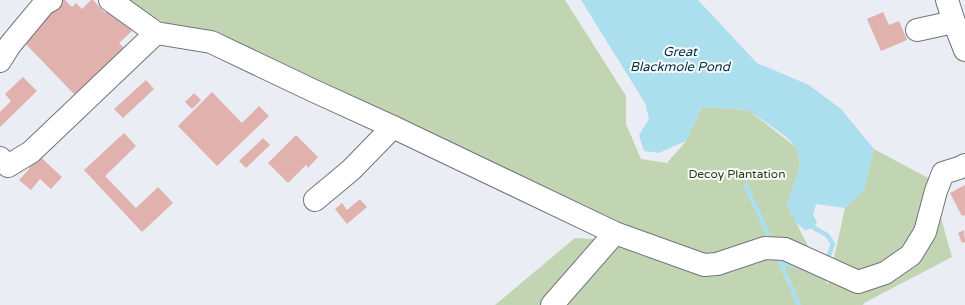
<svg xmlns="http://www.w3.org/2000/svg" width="965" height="305" font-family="'Varela Round',sans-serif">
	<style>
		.green { fill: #c2d5b3 }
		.water { fill: #abdfed }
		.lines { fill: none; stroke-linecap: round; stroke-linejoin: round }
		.stream { stroke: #abdfed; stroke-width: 4.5 }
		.building { fill: #e1b1ae }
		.minor-casing { stroke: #727479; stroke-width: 24 }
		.major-casing { stroke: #727479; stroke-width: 24 }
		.minor { stroke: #fff; stroke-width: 22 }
		.major { stroke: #fff; stroke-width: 22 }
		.labels { text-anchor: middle; stroke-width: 4; stroke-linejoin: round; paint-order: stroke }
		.park-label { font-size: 12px; fill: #264007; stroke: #f8faff }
		.water-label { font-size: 13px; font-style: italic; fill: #01333e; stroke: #f8faff }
	</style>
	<rect width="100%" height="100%" fill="#eaedf3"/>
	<path class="green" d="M 121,0 L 565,0 L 626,96 L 626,124 L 641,159 L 667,163 L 686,141 L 702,107 L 748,110 L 797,148 L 800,165 L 787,205 L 828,285 L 845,208 L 864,190 L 874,149 L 930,179 L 952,257 L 864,303 L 863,305 L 495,305 L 575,238 L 679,244 L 621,229 L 237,47 L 165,23 Z"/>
	<path class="water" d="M 581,0 L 698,0 L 757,63 L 809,85 L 841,109 L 874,149 L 864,191 L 845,208 L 816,204 L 813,215 L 817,222 L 814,228 L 805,230 L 795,222 L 787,205 L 800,165 L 797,148 L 785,136 L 748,110 L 702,107 L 686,141 L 659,153 L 644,151 L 639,135 L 649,119 L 645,103 Z"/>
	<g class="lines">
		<g class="stream">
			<path d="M 746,186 L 771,241"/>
			<path d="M 814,228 L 827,235 L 833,244 L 829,255 L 824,260"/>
			<path d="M 777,255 L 799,305"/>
			<path d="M 780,263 L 801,267"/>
		</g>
	</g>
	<g class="building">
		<path d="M 60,0 L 65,0 L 72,7 L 76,3 L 82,9 L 91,0 L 93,0 L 105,13 L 112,6 L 134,29 L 119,43 L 124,48 L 75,95 L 20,38 Z"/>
		<path d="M 883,12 L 889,25 L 899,21 L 907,40 L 881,51 L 867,19 Z"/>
		<path d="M 23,77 L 37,91 L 0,127 L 0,112 L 11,101 L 5,94 Z"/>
		<path d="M 146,80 L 154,89 L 123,118 L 114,109 Z"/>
		<path d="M 212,92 L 242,123 L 259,106 L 269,116 L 217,166 L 178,126 Z"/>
		<path d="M 194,93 L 201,100 L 192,109 L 185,102 Z"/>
		<path d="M 124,133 L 136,146 L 105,176 L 136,208 L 158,187 L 173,203 L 142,232 L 84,170 Z"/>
		<path d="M 296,135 L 318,157 L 308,168 L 306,165 L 288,183 L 268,163 Z"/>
		<path d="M 263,138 L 270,145 L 246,168 L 239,161 Z"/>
		<path d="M 35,152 L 62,177 L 51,189 L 40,179 L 31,190 L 19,180 L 30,168 L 24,164 Z"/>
		<path d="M 965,185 L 965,215 L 962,216 L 950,193 Z"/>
		<path d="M 360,199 L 367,207 L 347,224 L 335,209 L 342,203 L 347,210 Z"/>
		<path d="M 964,230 L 965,242 L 962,243 L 958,233 Z"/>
	</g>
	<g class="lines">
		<g class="minor-casing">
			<g id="minor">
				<path d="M 110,0 L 156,33 L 211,42 L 314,91 L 393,127 L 615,233 L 704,265 L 717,264 L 765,248 L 785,249 L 858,282 L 885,273 L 911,255 L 925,232 L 936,191 L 943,173 L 959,168 L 965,165"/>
				<path d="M 917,30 L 954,22"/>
				<path d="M 0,61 L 10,45 L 44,4 L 51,0"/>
				<path d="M 0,158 L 8,166 L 31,152 L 156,33"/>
				<path d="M 315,200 L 351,170 L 393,127"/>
				<path d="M 552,305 L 615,233"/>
			</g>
		</g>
		<g class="major-casing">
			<path id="major" d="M 947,0 L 954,22 L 965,50"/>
		</g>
		<use href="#minor" class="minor"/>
		<use href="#major" class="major"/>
	</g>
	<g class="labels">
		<g class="park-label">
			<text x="737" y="178">Decoy Plantation</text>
		</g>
		<g class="water-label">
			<text x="680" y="56">Great<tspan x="680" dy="15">Blackmole Pond</tspan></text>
		</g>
	</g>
</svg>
